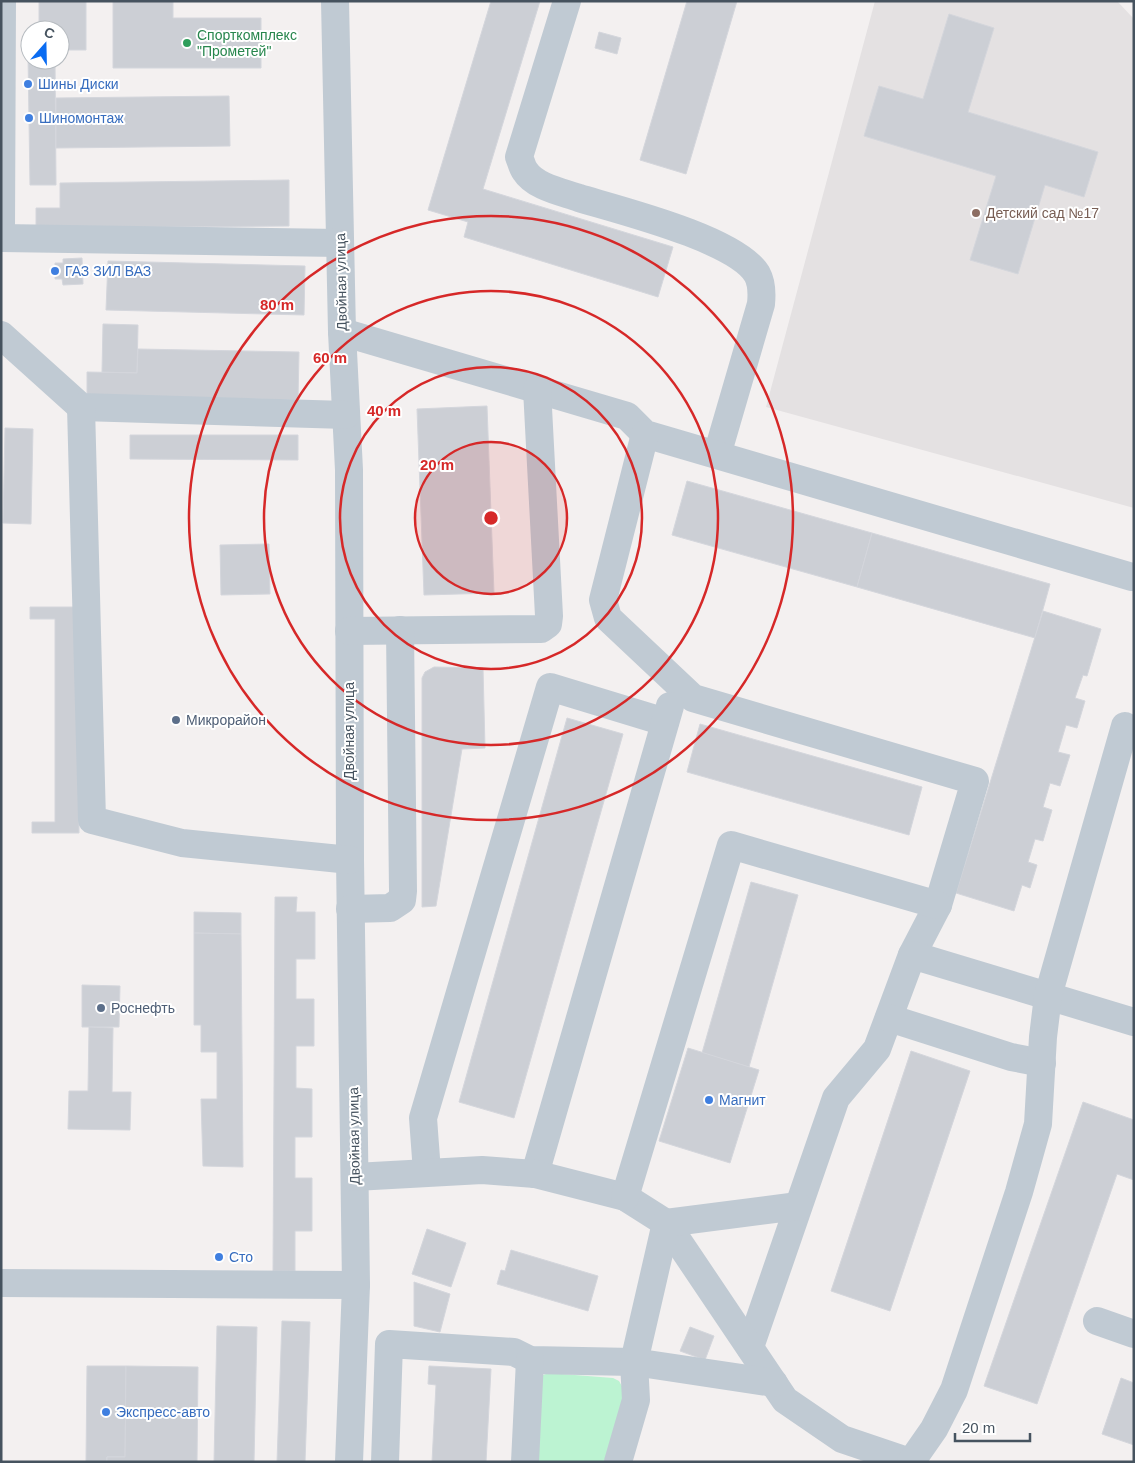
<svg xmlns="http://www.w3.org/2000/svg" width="1135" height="1463" font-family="Arial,sans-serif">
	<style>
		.education { fill: #e4e1e2 }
		.green { fill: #bcf3d2 }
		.building { fill: #cccfd5; stroke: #d4d6dc }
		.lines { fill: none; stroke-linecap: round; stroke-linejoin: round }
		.minor { stroke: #c0cad3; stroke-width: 28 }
		.ring { fill: none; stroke: #d62828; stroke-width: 2.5 }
		.leisure-dot { fill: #2e9e5b; stroke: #fff; stroke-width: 2 }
		.shop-dot { fill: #3f7fe0; stroke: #fff; stroke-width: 2 }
		.education-dot { fill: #8d6e63; stroke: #fff; stroke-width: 2 }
		.service-dot { fill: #5c6f8a; stroke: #fff; stroke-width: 2 }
		.labels { text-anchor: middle; stroke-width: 4; stroke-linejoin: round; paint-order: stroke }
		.leisure-label { font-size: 14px; fill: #27864d; stroke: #fff; text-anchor: start }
		.shop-label { font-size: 14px; fill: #366cbe; stroke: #fff; text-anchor: start }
		.education-label { font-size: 14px; fill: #785e54; stroke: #fff; text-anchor: start }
		.street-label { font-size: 14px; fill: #46535f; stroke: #fff }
		.service-label { font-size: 14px; fill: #4e5e75; stroke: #fff; text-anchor: start }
		.centre { fill: #d62828; stroke: #fff; stroke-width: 2.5 }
		.ring-label { font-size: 15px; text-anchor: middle; font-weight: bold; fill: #d62828; stroke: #fff; stroke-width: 4; stroke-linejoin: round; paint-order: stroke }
	</style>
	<rect width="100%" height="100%" fill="#f3f0f0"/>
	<path class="education" d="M 875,1 L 1117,1 L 1134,19 L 1134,508 L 766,407 Z"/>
	<path class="green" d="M 549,1373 L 613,1378 L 619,1381 L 623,1388 L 623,1398 L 604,1462 L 534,1462 L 539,1380 L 543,1375 Z"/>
	<g class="building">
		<path d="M 39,1 L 86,1 L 86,50 L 60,50 L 60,30 L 39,30 Z"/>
		<path d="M 113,1 L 173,1 L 173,18 L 261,18 L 261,68 L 113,68 Z"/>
		<path d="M 491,1 L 540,1 L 483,189 L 673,247 L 658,297 L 464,237 L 468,222 L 428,210 Z"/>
		<path d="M 687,1 L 737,1 L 686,174 L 640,160 Z"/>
		<path d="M 949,14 L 994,28 L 968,112 L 1098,152 L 1084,197 L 1045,185 L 1018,274 L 970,260 L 996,176 L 864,136 L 879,86 L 923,99 Z"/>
		<path d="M 599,32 L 621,38 L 617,54 L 595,48 Z"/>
		<path d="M 28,54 L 30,54 L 30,60 L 55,60 L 56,185 L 30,185 Z"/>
		<path d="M 229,96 L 230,146 L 56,148 L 56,98 Z"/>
		<path d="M 289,180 L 289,226 L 36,228 L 36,208 L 60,208 L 60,183 Z"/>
		<path d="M 82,258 L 83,284 L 63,285 L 62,279 L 55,279 L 55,263 L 63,263 L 63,259 Z"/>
		<path d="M 108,261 L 305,266 L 304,315 L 106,310 Z"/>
		<path d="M 103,324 L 138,325 L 137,373 L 102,372 Z"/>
		<path d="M 138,349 L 299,352 L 298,400 L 87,395 L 87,372 L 137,373 Z"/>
		<path d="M 487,406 L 494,593 L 424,595 L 417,409 Z"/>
		<path d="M 5,428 L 33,429 L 31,524 L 3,523 Z"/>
		<path d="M 130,435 L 298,435 L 298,460 L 130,459 Z"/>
		<path d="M 687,481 L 872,533 L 857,587 L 672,535 Z"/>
		<path d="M 872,533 L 1050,584 L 1035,638 L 857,587 Z"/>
		<path d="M 269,544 L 270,594 L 221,595 L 220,545 Z"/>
		<path d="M 30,607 L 79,607 L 79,833 L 32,833 L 32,822 L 55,822 L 55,619 L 30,619 Z"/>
		<path d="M 1043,611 L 1101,629 L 1087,676 L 1083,675 L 1075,698 L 1085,701 L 1077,728 L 1066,725 L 1058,752 L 1070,755 L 1060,786 L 1050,783 L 1043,807 L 1052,810 L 1043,841 L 1035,839 L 1028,862 L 1037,865 L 1030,888 L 1022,885 L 1014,911 L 956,893 Z"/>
		<path d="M 434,667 L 483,668 L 485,748 L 462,749 L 436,906 L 422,907 L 422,678 L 425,672 Z"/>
		<path d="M 567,718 L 623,734 L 514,1118 L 459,1102 Z"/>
		<path d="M 700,724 L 922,787 L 909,835 L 687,772 Z"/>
		<path d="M 751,882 L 798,895 L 749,1067 L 702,1053 Z"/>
		<path d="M 275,897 L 297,897 L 296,912 L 315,912 L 315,959 L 296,959 L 296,999 L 314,999 L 314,1046 L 296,1046 L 296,1088 L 312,1089 L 312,1137 L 295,1137 L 295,1178 L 312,1178 L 312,1231 L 295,1231 L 295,1271 L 273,1271 Z"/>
		<path d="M 194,912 L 241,913 L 241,934 L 194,933 Z"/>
		<path d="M 194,933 L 241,934 L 243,1167 L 203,1166 L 201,1099 L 217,1099 L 217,1052 L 201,1052 L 201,1025 L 194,1025 Z"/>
		<path d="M 82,985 L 120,986 L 119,1027 L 82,1027 Z"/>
		<path d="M 89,1027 L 113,1028 L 112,1092 L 131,1092 L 130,1130 L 68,1129 L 69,1091 L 88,1091 Z"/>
		<path d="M 688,1048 L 759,1070 L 730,1163 L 659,1141 Z"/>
		<path d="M 911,1051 L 970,1071 L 890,1311 L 831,1291 Z"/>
		<path d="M 1083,1102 L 1134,1120 L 1134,1180 L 1117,1174 L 1037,1404 L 984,1386 Z"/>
		<path d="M 427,1229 L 466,1243 L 451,1287 L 412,1274 Z"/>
		<path d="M 511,1250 L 598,1276 L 588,1311 L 497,1284 L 501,1270 L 505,1271 Z"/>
		<path d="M 414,1282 L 450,1294 L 440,1332 L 414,1326 Z"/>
		<path d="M 282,1321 L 310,1322 L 305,1462 L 277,1462 Z"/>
		<path d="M 217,1326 L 257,1327 L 254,1462 L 214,1462 Z"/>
		<path d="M 690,1327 L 714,1336 L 705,1360 L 680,1351 Z"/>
		<path d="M 87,1366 L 126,1366 L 125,1457 L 107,1457 L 107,1462 L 86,1462 Z"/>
		<path d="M 126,1366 L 198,1367 L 197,1462 L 107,1462 L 107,1457 L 125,1457 Z"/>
		<path d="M 429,1366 L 491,1369 L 486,1462 L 432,1462 L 436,1385 L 428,1384 Z"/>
		<path d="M 1121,1378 L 1134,1383 L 1134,1445 L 1102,1434 Z"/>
	</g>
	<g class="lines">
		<g class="minor">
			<path d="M 335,1 L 342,332 L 349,470 L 350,860 L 356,1285 L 349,1462"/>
			<path d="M 567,1 L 519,157 C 521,161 522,167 525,171 C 535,187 562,192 579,198 C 619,210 736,239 757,274 C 762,283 762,294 761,304 L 717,455"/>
			<path d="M 1,227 L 2,1"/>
			<path d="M 1,238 L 340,243"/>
			<path d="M 342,332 L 627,416 L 645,434 L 1132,577"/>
			<path d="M 1,335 L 81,407 L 346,415"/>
			<path d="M 81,407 L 92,820 L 182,843 L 350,860"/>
			<path d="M 645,434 L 603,600 L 608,618 L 693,698 L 975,781 L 938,905 L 912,955 L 877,1049 L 836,1098 L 750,1347"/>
			<path d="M 349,631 L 541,629 L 548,624 L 549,616 L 537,389"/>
			<path d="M 350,909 L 390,908 L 402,900 L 403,891 L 400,630"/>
			<path d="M 912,955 L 1134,1022"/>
			<path d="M 889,1018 L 1011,1057 L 1042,1063"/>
			<path d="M 427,1172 L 423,1118 L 550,687 L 665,722"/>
			<path d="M 535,1174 L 670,706"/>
			<path d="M 355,1177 L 482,1170 L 535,1174 L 625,1197 L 666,1223 L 785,1400 L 842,1439 L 910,1462"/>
			<path d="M 625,1197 L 731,845 L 938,905"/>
			<path d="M 1,1283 L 356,1285"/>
			<path d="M 1097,1321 L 1134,1334"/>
			<path d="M 385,1462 L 389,1344 L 514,1352 L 530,1360 L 634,1362 L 774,1383"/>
			<path d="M 525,1462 L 530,1360"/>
			<path d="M 618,1462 L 636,1400 L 634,1362 L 666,1223 L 798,1206"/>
			<path d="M 911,1462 L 934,1429 L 954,1390 L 1019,1192 L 1038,1124 L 1043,1037 L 1048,996 L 1125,726"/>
		</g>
	</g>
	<circle cx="491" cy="518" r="76" fill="#d62828" fill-opacity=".12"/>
	<g class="ring">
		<circle cx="491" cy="518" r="76"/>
		<circle cx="491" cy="518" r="151"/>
		<circle cx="491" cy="518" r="227"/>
		<circle cx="491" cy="518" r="302"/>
	</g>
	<circle class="leisure-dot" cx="187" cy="43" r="5"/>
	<g class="shop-dot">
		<circle cx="28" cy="84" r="5"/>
		<circle cx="29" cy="118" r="5"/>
		<circle cx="55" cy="271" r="5"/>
		<circle cx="709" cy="1100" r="5"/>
		<circle cx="219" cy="1257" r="5"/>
		<circle cx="106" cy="1412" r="5"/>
	</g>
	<circle class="education-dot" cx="976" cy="213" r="5"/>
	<g class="service-dot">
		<circle cx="176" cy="720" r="5"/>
		<circle cx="101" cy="1008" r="5"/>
	</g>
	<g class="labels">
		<g class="leisure-label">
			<text x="197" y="40">Спорткомплекс<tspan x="197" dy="16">"Прометей"</tspan></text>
		</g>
		<g class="shop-label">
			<text x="38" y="89">Шины Диски</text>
			<text x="39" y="123">Шиномонтаж</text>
			<text x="65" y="276">ГАЗ ЗИЛ ВАЗ</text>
			<text x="719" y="1105">Магнит</text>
			<text x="229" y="1262">Сто</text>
			<text x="116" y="1417">Экспресс-авто</text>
		</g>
		<g class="education-label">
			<text x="986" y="218">Детский сад №17</text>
		</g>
		<g class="street-label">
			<text transform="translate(341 282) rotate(-91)" y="5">Двойная улица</text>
			<text transform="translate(349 731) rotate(-90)" y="5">Двойная улица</text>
			<text transform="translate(354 1136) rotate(-91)" y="5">Двойная улица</text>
		</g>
		<g class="service-label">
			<text x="186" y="725">Микрорайон</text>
			<text x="111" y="1013">Роснефть</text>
		</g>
	</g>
	<circle cx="491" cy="518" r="8" class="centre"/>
	<g class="ring-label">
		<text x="277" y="310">80 m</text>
		<text x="330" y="363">60 m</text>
		<text x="384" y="416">40 m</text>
		<text x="437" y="470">20 m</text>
	</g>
	<rect width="1135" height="1463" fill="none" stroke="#46535f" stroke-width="5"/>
	<g transform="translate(45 45) rotate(20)"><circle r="24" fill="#ffffff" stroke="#b5babf"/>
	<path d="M0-4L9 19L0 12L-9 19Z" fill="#0a6cf2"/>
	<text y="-8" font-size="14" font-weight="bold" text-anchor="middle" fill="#46535f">С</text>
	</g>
	<path d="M955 1433v8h75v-8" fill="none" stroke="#46535f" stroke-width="2.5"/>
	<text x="962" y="1433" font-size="15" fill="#46535f" stroke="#ffffff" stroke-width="4" paint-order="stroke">20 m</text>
</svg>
